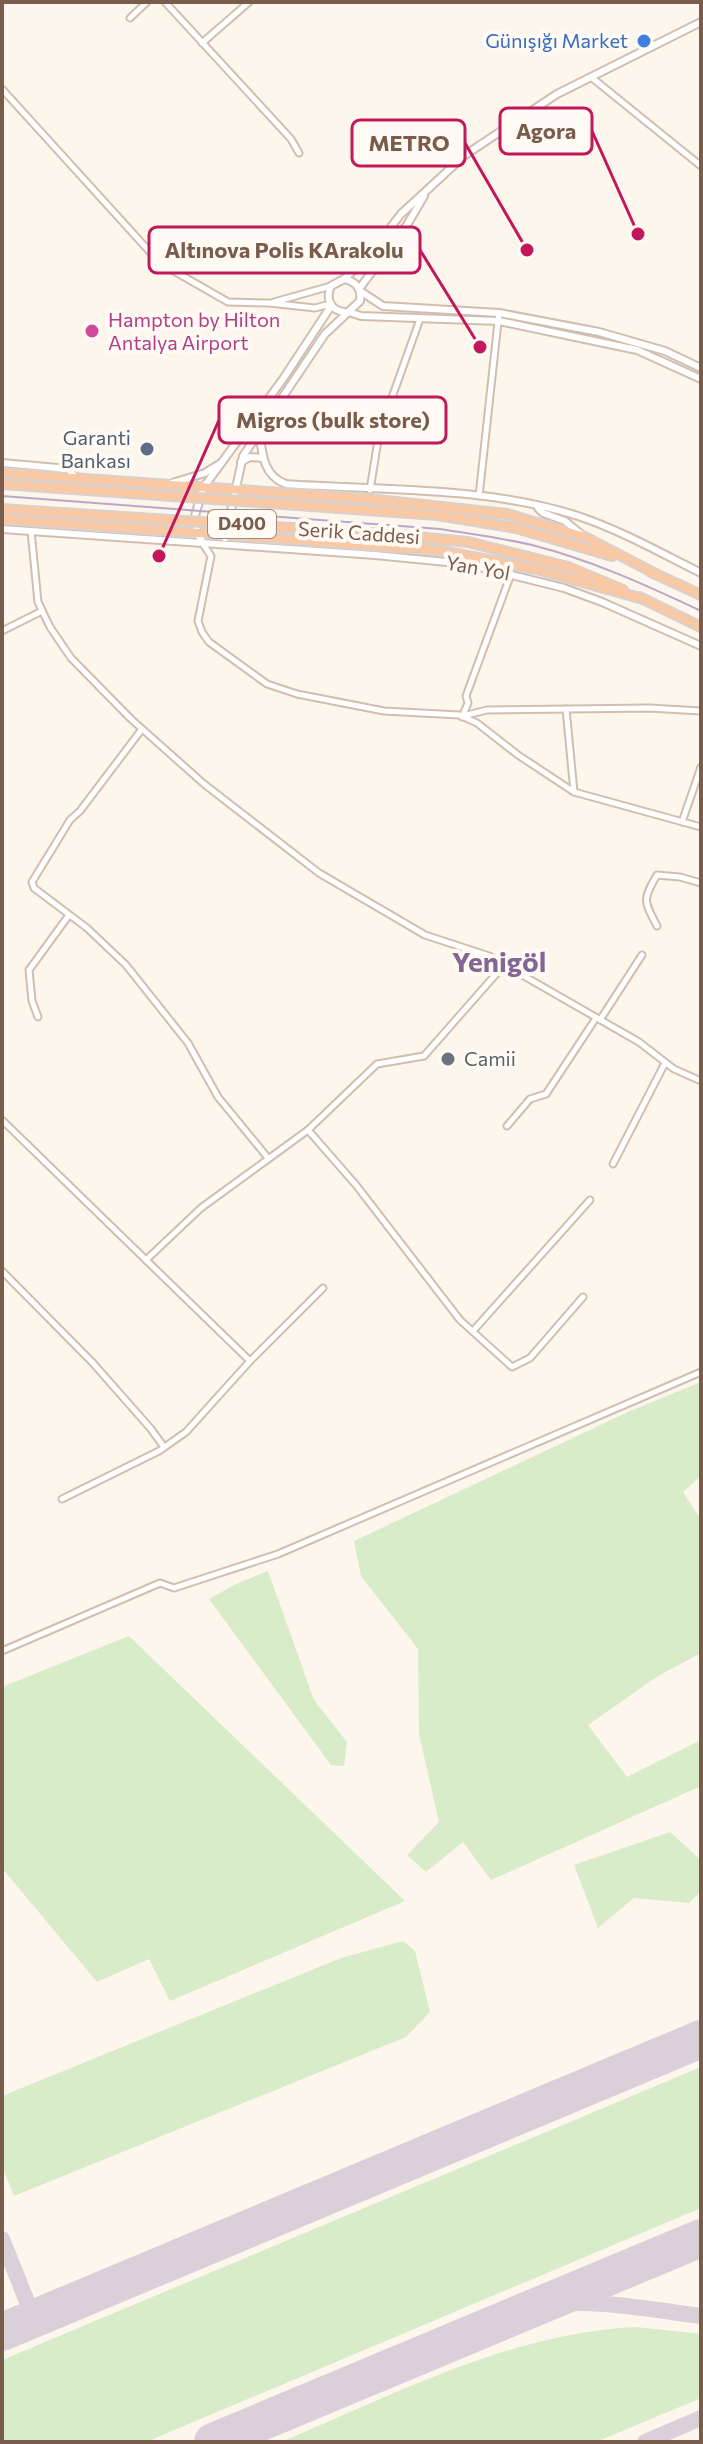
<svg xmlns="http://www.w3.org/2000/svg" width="703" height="2444" font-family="Commissioner,sans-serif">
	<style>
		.green { fill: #d8ecc9 }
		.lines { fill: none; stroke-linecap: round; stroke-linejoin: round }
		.taxiway { stroke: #dbcfda; stroke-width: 16 }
		.runway { stroke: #dbcfda; stroke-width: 38 }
		.minor-casing { stroke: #d1beb0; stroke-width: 9 }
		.tertiary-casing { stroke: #d1beb0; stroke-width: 10 }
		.trunk-casing { stroke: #dad1cd; stroke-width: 12 }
		.minor { stroke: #fff; stroke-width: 5 }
		.tertiary { stroke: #fff; stroke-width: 6 }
		.trunk { stroke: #f9c8a4; stroke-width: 8 }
		.tram { stroke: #b9a8c9; stroke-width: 2 }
		.trunk-bridge-casing { stroke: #dad1cd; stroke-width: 12; stroke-linecap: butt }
		.trunk-bridge { stroke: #f9c8a4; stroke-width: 8 }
		.shop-dot { fill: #3f7fe0; stroke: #fffaf3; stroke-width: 3 }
		.hotel-dot { fill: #d1479c; stroke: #fffaf3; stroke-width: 3 }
		.service-dot { fill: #5c6f8a; stroke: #fffaf3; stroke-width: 3 }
		.worship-dot { fill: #6b7280; stroke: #fffaf3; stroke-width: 3 }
		.labels { text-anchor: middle; stroke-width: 8; stroke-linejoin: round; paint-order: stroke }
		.shield { fill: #fffaf3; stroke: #a28b7f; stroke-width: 2 }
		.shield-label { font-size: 18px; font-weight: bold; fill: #7a5c4d }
		.shop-label { font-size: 20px; fill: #366cbe; stroke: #fffaf3; text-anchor: end }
		.hotel-label { font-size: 20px; fill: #b23c85; stroke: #fffaf3; text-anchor: start }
		.service-label { font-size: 20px; fill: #4e5e75; stroke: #fffaf3; text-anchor: end }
		.street-label { font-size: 20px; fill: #7a5c4d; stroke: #fffaf3 }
		.worship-label { font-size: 20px; fill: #5b616d; stroke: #fffaf3; text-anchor: start }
		.district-label { font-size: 28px; font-weight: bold; fill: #846695; stroke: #fffaf3 }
		.leader { fill: none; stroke: #c2185b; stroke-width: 3 }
		.callout-dot { fill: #c2185b; stroke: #fffaf3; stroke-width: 3 }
		.callout { fill: #fffaf3; stroke: #c2185b; stroke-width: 3 }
		.callout-label { font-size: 22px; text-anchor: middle; font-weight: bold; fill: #7a5c4d }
	</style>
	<rect width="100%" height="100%" fill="#fdf6ec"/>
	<g class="green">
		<path d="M 701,1382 L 701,1476 L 683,1492 L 701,1520 L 701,1653 L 658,1676 L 588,1725 L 627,1777 L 701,1740 L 701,1786 L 491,1880 L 463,1842 L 426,1872 L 407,1855 L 439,1822 L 419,1734 L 418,1649 L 361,1576 L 354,1541 L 630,1411 Z"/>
		<path d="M 268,1571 L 314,1700 L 347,1742 L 344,1766 L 331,1765 L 209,1599 L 236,1584 Z"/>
		<path d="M 129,1636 L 405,1901 L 170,2001 L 149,1959 L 97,1982 L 2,1868 L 2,1687 Z"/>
		<path d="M 670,1832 L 701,1860 L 701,1891 L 689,1903 L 634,1898 L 598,1928 L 574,1865 Z"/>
		<path d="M 403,1941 L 415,1951 L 430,2012 L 406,2037 L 14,2196 L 2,2166 L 2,2096 L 341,1958 Z"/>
		<path d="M 701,2067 L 701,2208 L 146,2442 L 2,2442 L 2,2360 Z"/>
		<path d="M 636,2327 L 701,2334 L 701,2398 L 596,2442 L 281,2442 C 396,2394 510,2333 636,2327 Z"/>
	</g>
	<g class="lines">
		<g class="taxiway">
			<path d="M 2,2239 L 34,2319"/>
			<path d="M 542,2304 C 596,2299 648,2309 701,2316"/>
			<path d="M 645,2442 L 701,2418"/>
		</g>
		<g class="runway">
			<path d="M 2,2332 L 701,2039"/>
			<path d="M 213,2442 L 701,2238"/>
		</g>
		<g class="minor-casing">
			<g id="minor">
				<path d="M 165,2 L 291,139 L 299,153"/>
				<path d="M 130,18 L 147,2"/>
				<path d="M 202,43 L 249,2"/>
				<path d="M 591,77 L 701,166"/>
				<path d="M 2,89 L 160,263 L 228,302 L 269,303 L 315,308 L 330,304"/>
				<path d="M 274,302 L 331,286"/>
				<path d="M 370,490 L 379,434 L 420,319"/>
				<path d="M 479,496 L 499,313"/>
				<path d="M 31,531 L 38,602 L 50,627 L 71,658 L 131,719 L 204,784 L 319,873 L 425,935 L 489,956 L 639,1042 L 674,1069 L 701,1081"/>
				<path d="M 203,544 L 211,556 L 198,621 L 202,632 L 209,642 L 267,684 L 297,694 L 384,711 L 459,715 L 477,723 L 518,755 L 574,792"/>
				<path d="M 2,631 L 42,611"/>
				<path d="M 566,709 L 574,792 L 701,827"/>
				<path d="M 463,716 L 487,710 L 649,708 L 701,711"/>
				<path d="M 462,717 L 468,703 L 466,696 L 511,574"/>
				<path d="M 142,729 L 80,811 L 70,820 L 32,882 L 34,888 L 87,928 L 126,965 L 188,1043 L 218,1097 L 268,1158"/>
				<path d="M 682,822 L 701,767"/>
				<path d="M 657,926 C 644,901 642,900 657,875 L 680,877 L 701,883"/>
				<path d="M 38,1017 L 32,1001 L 29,970 L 69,915"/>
				<path d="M 600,1020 L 642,955"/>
				<path d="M 2,1120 L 146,1260"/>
				<path d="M 507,1126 L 530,1099 L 546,1094 L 596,1018"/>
				<path d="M 308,1130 L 356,1185 L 460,1320 L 512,1367 L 530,1358 L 583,1297"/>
				<path d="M 613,1164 L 665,1063"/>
				<path d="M 2,1271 L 92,1362 L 151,1429 L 164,1447"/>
				<path d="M 473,1331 L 590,1200"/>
				<path d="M 250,1361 L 323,1288"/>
				<path d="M 62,1499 L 159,1451 L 186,1432 L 250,1361 L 146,1260 L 201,1208 L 308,1130 L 377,1064 L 424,1056 L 504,965"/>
				<path d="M 2,1651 L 160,1583 L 174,1588 L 278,1554 L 701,1372"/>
			</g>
		</g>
		<g class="tertiary-casing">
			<g id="tertiary">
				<path d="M 359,289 L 407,225 L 424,196"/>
				<path d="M 360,291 L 383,306 L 499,313 L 599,332 L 665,351 L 701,368"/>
				<path d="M 345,312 C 331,311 325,299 331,286 L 344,279 L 366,259 L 401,214 L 465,155 L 557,94 L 701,22"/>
				<path d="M 349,312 L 361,316 L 499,321 L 637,350 L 701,379"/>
				<path d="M 259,430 C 262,453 263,476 286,484 C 383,491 486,486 578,516 C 620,530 661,553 701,573"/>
				<path d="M 241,462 L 250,457 L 263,458"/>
				<path d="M 2,463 L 69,469 L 75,478"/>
				<path d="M 172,483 L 205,473 L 221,463"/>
				<path d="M 538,508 L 543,513 L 565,521 L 582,535"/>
				<path d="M 2,529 L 375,555 L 467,564 L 564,588 L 602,602 L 701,646"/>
				<path d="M 225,538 L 243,456 L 325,334 L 360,301 C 362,289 356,281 344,279"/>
				<path d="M 203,543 L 197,532 L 195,516 L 203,488 L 283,379 L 331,306"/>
			</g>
		</g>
		<g class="trunk-casing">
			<g id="trunk">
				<path d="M 2,473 L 368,499 L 507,514 L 585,537 L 656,574"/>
				<path d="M 2,509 L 16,510"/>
				<path d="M 437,515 L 516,528 L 612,556"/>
				<path d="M 2,519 L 437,550 L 536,569 L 643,599"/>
				<path d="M 468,542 L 568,567 L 623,590"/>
				<path d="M 651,572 L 701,595"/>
				<path d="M 639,597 L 701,627"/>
			</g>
		</g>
		<use href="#minor" class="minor"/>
		<use href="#tertiary" class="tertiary"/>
		<use href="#trunk" class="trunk"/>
		<path class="tram" d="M 2,496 L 440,529 C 470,534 502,538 532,545 C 591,560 646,585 701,611"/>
		<g class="trunk-bridge-casing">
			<g id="trunk-bridge">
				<path d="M 2,484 L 437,515"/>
				<path d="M 16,510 L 386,534 L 468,542"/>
			</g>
		</g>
		<use href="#trunk-bridge" class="trunk-bridge"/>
	</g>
	<circle class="shop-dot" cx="644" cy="41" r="8"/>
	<circle class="hotel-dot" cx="92" cy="331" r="8"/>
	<circle class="service-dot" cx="147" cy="449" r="8"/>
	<circle class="worship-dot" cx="448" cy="1059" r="8"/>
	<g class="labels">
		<rect class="shield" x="208" y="510" width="68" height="28" rx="6"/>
		<g class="shield-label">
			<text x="242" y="530">D400</text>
		</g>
		<g class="shop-label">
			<text x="628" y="48">Günışığı Market</text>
		</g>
		<g class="hotel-label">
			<text x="108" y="327">Hampton by Hilton<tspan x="108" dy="23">Antalya Airport</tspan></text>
		</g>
		<g class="service-label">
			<text x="131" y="445">Garanti<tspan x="131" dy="23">Bankası</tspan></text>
		</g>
		<g class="street-label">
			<text transform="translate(359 533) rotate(4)" y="7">Serik Caddesi</text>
			<text transform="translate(478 568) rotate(10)" y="7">Yan Yol</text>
		</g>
		<g class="worship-label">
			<text x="464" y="1066">Camii</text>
		</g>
		<g class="district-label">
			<text x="499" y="972">Yenigöl</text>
		</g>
	</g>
	<path class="leader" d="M638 234L592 131M527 250L465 143M480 347L420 250M159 556L219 420"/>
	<g class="callout-dot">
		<circle cx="638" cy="234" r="8"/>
		<circle cx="527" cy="250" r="8"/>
		<circle cx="480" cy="347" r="8"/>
		<circle cx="159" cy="556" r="8"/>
	</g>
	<g class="callout">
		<rect x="500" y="108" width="92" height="46" rx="8"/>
		<rect x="352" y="120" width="113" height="46" rx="8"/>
		<rect x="149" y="227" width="271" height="46" rx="8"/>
		<rect x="219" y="397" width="227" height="46" rx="8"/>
	</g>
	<g class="callout-label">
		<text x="546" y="139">Agora</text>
		<text x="409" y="151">METRO</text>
		<text x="284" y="258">Altınova Polis KArakolu</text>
		<text x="333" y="428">Migros (bulk store)</text>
	</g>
	<rect width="703" height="2444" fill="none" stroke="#7a5c4d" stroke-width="8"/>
</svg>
